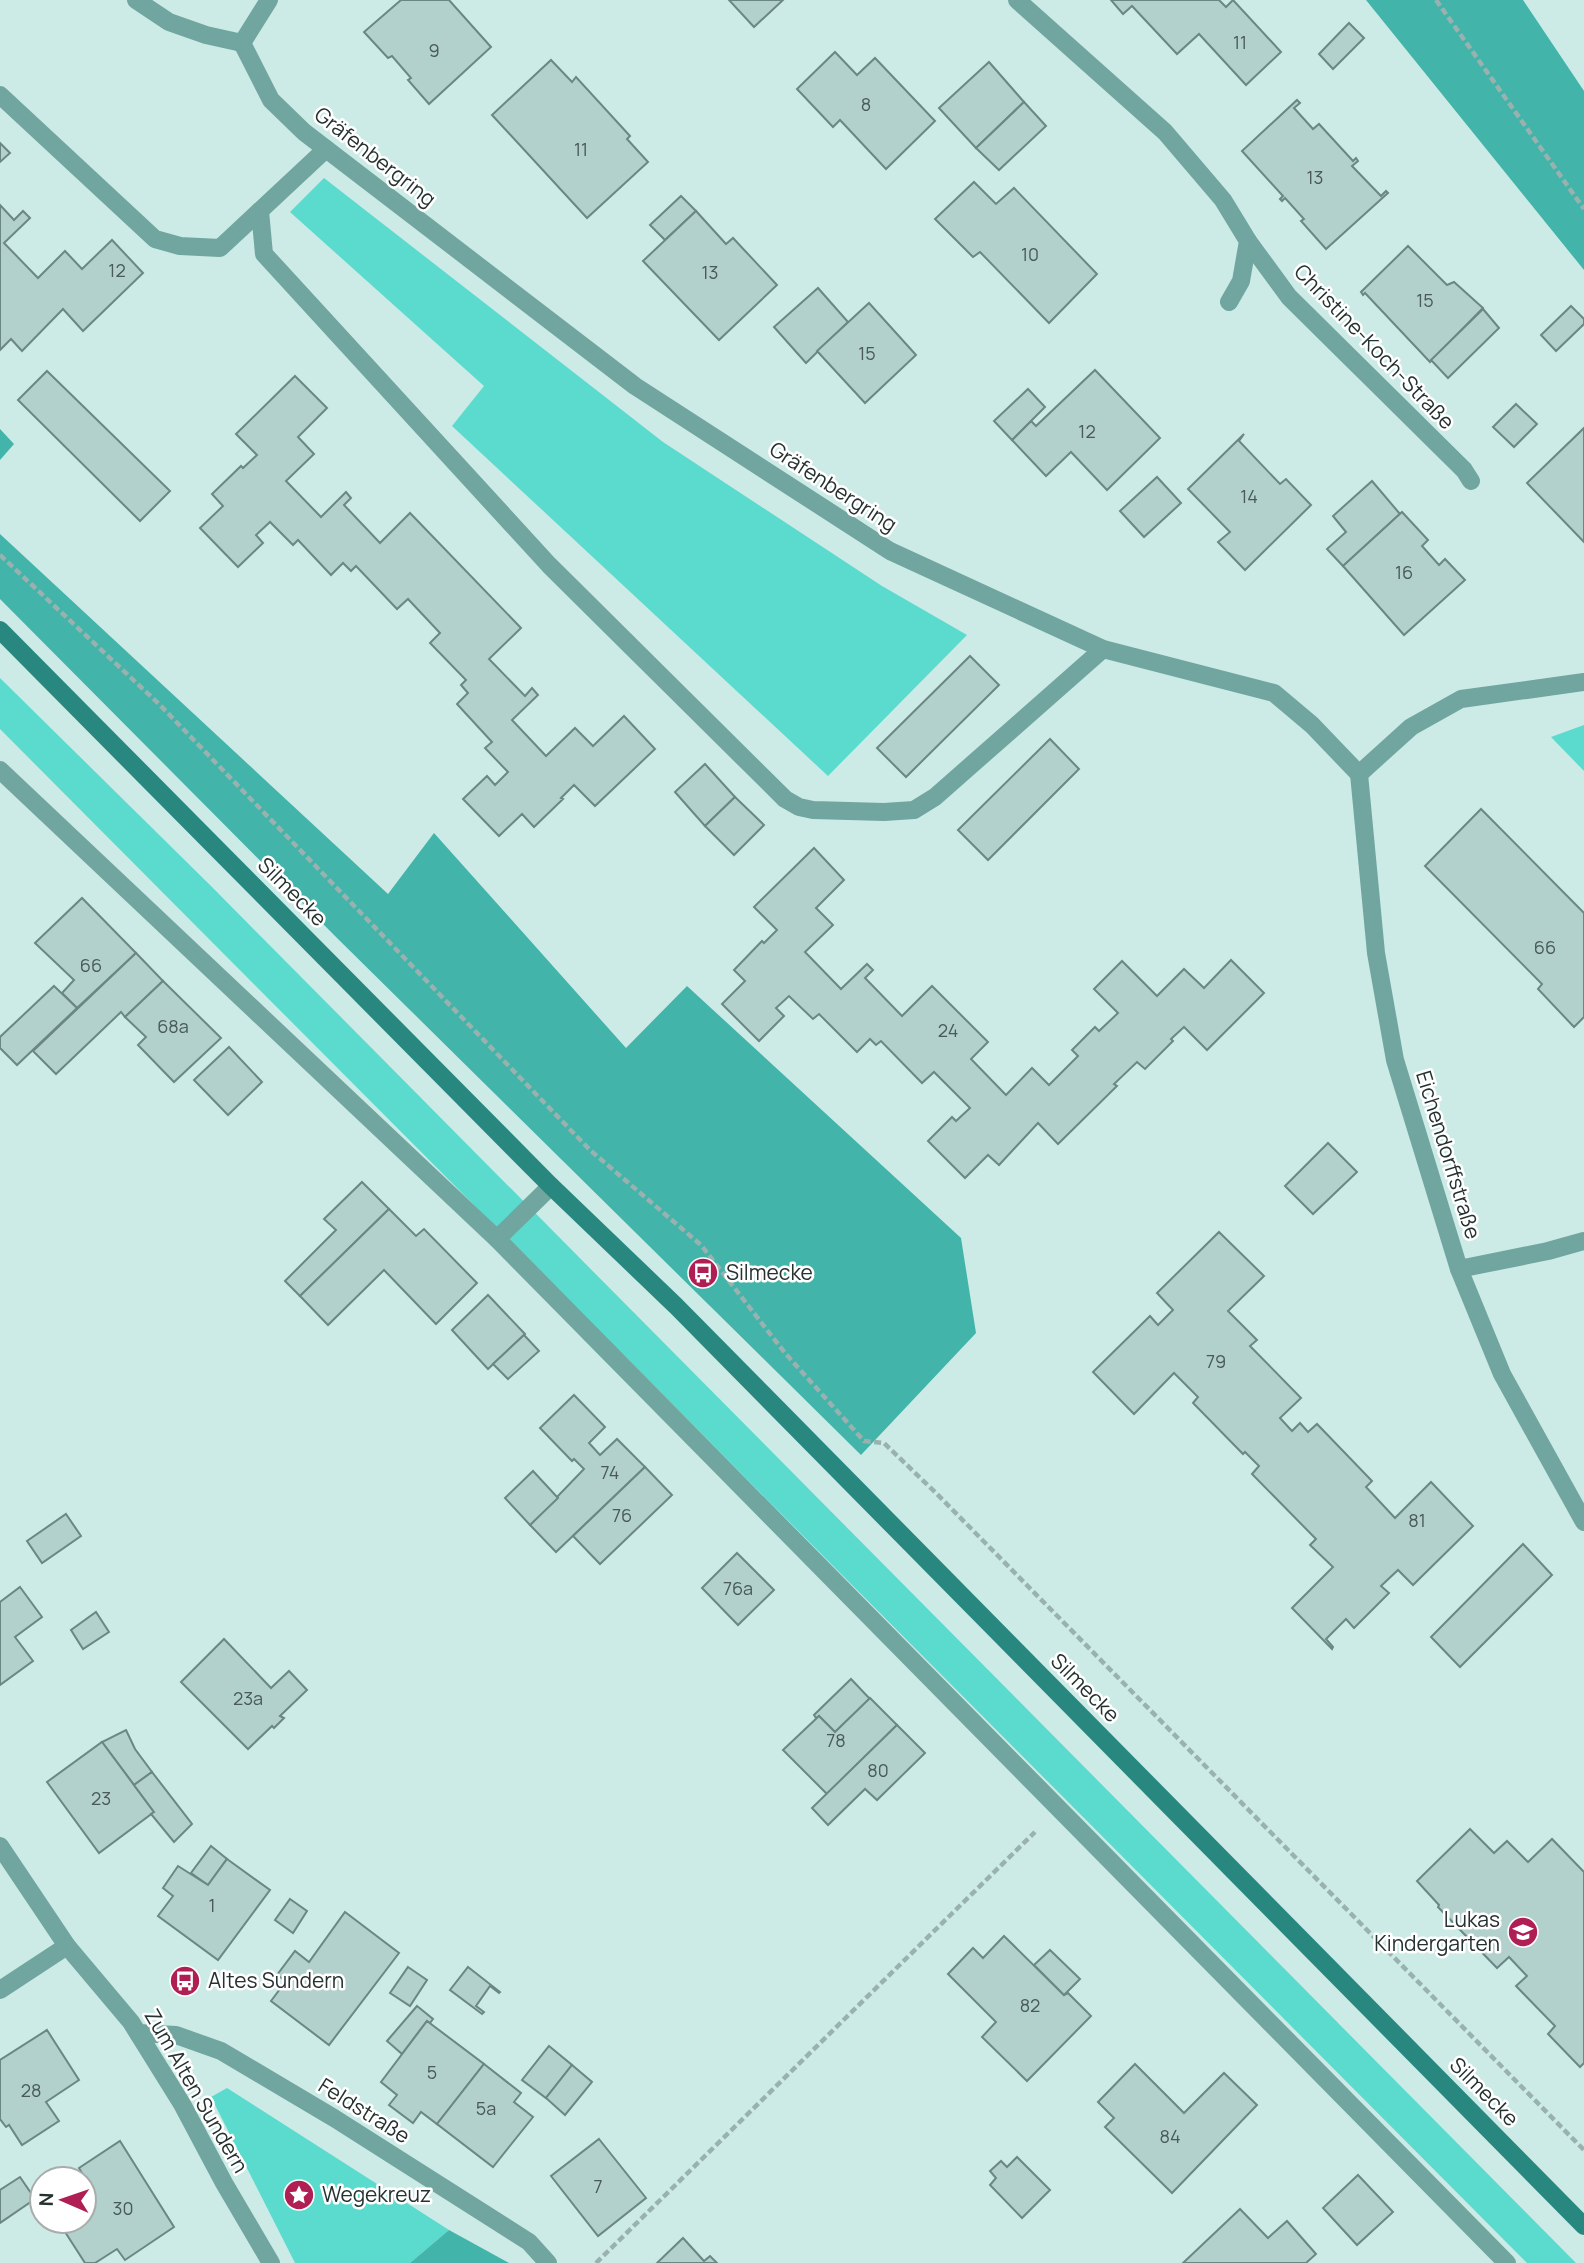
<svg xmlns="http://www.w3.org/2000/svg" width="1584" height="2263" font-family="Manrope,sans-serif">
	<style>
		.green { fill: #5bdbcd }
		.forest { fill: #42b4a9 }
		.building { fill: #b2d0cc; stroke: #6b8783; stroke-width: 2 }
		.lines { fill: none; stroke-linecap: round; stroke-linejoin: round }
		.path { stroke: #99b2af; stroke-width: 4.5; stroke-dasharray: 7 3.5; stroke-linecap: butt }
		.lane { stroke: #70a69f; stroke-width: 18 }
		.street { stroke: #70a69f; stroke-width: 18 }
		.secondary { stroke: #28887f; stroke-width: 18 }
		.labels { text-anchor: middle; stroke-width: 5; stroke-linejoin: round; paint-order: stroke }
		.number-label { font-size: 18px; fill: #495a57 }
		.street-label { font-size: 21px; fill: #263230; stroke: #fff }
		.poi-label { font-size: 21px; fill: #263230; stroke: #fff; text-anchor: start }
	</style>
	<rect width="100%" height="100%" fill="#cceae6"/>
	<g class="green">
		<path d="M 324,178 L 663,442 L 882,586 L 967,635 L 828,776 L 452,426 L 484,386 L 290,212 Z"/>
		<path d="M 0,678 L 211,886 L 1576,2263 L 1527,2263 L 0,729 Z"/>
		<path d="M 1584,725 L 1584,771 L 1551,737 Z"/>
		<path d="M 227,2088 L 449,2230 L 410,2263 L 295,2263 L 211,2097 Z"/>
	</g>
	<g class="forest">
		<path d="M 1366,0 L 1523,0 L 1584,91 L 1584,270 Z"/>
		<path d="M 0,429 L 14,444 L 0,460 Z"/>
		<path d="M 0,534 L 388,894 L 434,833 L 626,1048 L 687,986 L 961,1238 L 976,1333 L 861,1455 L 337,938 L 0,599 Z"/>
		<path d="M 449,2230 L 509,2263 L 410,2263 Z"/>
	</g>
	<g class="building">
		<path d="M 401,0 L 449,0 L 491,47 L 429,104 L 408,80 L 411,78 L 392,56 L 388,58 L 364,32 Z"/>
		<path d="M 729,0 L 783,0 L 754,27 Z"/>
		<path d="M 1111,0 L 1219,0 L 1226,7 L 1233,0 L 1281,52 L 1246,85 L 1199,34 L 1177,54 L 1132,6 L 1123,14 Z"/>
		<path d="M 1349,23 L 1364,38 L 1333,69 L 1319,54 Z"/>
		<path d="M 835,52 L 857,75 L 875,58 L 935,121 L 886,169 L 840,120 L 833,127 L 797,89 Z"/>
		<path d="M 551,60 L 572,82 L 576,77 L 630,136 L 627,139 L 648,162 L 587,218 L 492,115 Z"/>
		<path d="M 989,62 L 1024,102 L 976,148 L 939,108 Z"/>
		<path d="M 1297,100 L 1300,103 L 1294,108 L 1313,129 L 1319,124 L 1353,161 L 1356,158 L 1358,161 L 1352,166 L 1381,196 L 1386,191 L 1388,193 L 1326,249 L 1301,221 L 1304,219 L 1285,198 L 1282,201 L 1280,199 L 1283,196 L 1242,151 Z"/>
		<path d="M 1024,102 L 1046,126 L 999,170 L 976,148 Z"/>
		<path d="M 0,143 L 10,153 L 0,162 Z"/>
		<path d="M 974,182 L 996,204 L 1014,188 L 1097,274 L 1049,323 L 980,252 L 973,257 L 935,219 Z"/>
		<path d="M 681,196 L 696,211 L 665,240 L 650,225 Z"/>
		<path d="M 0,205 L 14,220 L 23,211 L 30,218 L 4,243 L 38,278 L 65,251 L 82,269 L 112,240 L 143,273 L 83,331 L 63,309 L 22,351 L 11,339 L 0,350 Z"/>
		<path d="M 696,211 L 726,244 L 733,238 L 777,285 L 719,340 L 643,261 Z"/>
		<path d="M 1408,246 L 1447,285 L 1454,282 L 1483,308 L 1430,362 L 1365,293 L 1363,295 L 1361,292 Z"/>
		<path d="M 818,288 L 848,322 L 806,363 L 774,327 Z"/>
		<path d="M 869,303 L 916,355 L 865,403 L 817,351 Z"/>
		<path d="M 1571,306 L 1584,319 L 1584,324 L 1556,351 L 1541,335 Z"/>
		<path d="M 1483,309 L 1499,328 L 1448,378 L 1431,360 Z"/>
		<path d="M 1095,370 L 1160,438 L 1107,490 L 1071,452 L 1046,476 L 1012,440 L 1031,421 L 1036,426 Z"/>
		<path d="M 47,371 L 170,491 L 140,521 L 18,400 Z"/>
		<path d="M 295,376 L 327,408 L 298,437 L 314,454 L 286,481 L 321,517 L 346,492 L 351,498 L 344,505 L 380,543 L 410,513 L 521,628 L 489,659 L 525,696 L 532,688 L 538,695 L 512,720 L 546,756 L 575,728 L 593,746 L 624,716 L 655,749 L 595,806 L 574,785 L 561,798 L 563,799 L 534,827 L 522,814 L 499,836 L 463,799 L 487,776 L 495,785 L 508,772 L 485,748 L 492,742 L 457,704 L 468,693 L 461,685 L 466,680 L 430,643 L 440,633 L 408,599 L 397,609 L 356,566 L 351,571 L 343,563 L 331,575 L 298,540 L 293,545 L 270,522 L 256,535 L 263,543 L 238,567 L 200,528 L 223,506 L 212,494 L 241,466 L 243,468 L 257,455 L 236,434 Z"/>
		<path d="M 1028,389 L 1045,407 L 1012,440 L 994,421 Z"/>
		<path d="M 1516,404 L 1537,424 L 1514,447 L 1493,427 Z"/>
		<path d="M 1584,428 L 1584,542 L 1527,483 Z"/>
		<path d="M 1244,434 L 1239,441 L 1280,484 L 1286,479 L 1311,505 L 1245,570 L 1218,542 L 1230,532 L 1188,489 Z"/>
		<path d="M 1157,477 L 1181,503 L 1144,537 L 1120,511 Z"/>
		<path d="M 1372,481 L 1400,514 L 1343,566 L 1327,549 L 1346,532 L 1333,516 Z"/>
		<path d="M 1402,512 L 1428,540 L 1422,546 L 1439,565 L 1445,559 L 1465,580 L 1404,635 L 1343,566 Z"/>
		<path d="M 970,656 L 999,685 L 906,777 L 877,748 Z"/>
		<path d="M 1050,739 L 1079,769 L 988,860 L 958,830 Z"/>
		<path d="M 705,764 L 735,797 L 705,826 L 675,792 Z"/>
		<path d="M 735,797 L 764,825 L 734,855 L 705,826 Z"/>
		<path d="M 1481,809 L 1584,913 L 1584,1017 L 1574,1027 L 1538,989 L 1542,984 L 1425,866 Z"/>
		<path d="M 814,848 L 844,880 L 816,908 L 833,925 L 805,952 L 841,989 L 867,964 L 873,970 L 865,978 L 902,1016 L 932,986 L 988,1042 L 971,1059 L 1006,1095 L 1032,1068 L 1049,1085 L 1078,1056 L 1072,1050 L 1095,1027 L 1099,1031 L 1118,1013 L 1094,989 L 1122,961 L 1157,996 L 1184,969 L 1204,988 L 1231,960 L 1264,993 L 1207,1050 L 1184,1027 L 1171,1039 L 1173,1041 L 1145,1069 L 1137,1062 L 1114,1084 L 1117,1086 L 1058,1144 L 1038,1123 L 999,1165 L 988,1155 L 965,1178 L 928,1141 L 952,1117 L 956,1121 L 970,1108 L 934,1072 L 922,1083 L 881,1041 L 876,1045 L 870,1039 L 857,1052 L 819,1014 L 813,1019 L 789,996 L 776,1008 L 784,1016 L 759,1041 L 722,1004 L 745,981 L 734,970 L 762,941 L 764,943 L 777,930 L 754,907 Z"/>
		<path d="M 82,898 L 136,953 L 77,1008 L 62,993 L 74,980 L 35,943 Z"/>
		<path d="M 136,953 L 163,981 L 125,1017 L 121,1012 L 56,1074 L 33,1051 Z"/>
		<path d="M 163,981 L 221,1038 L 174,1082 L 138,1045 L 146,1037 L 125,1017 Z"/>
		<path d="M 54,986 L 77,1008 L 17,1065 L 0,1048 L 0,1037 Z"/>
		<path d="M 229,1047 L 262,1082 L 228,1115 L 194,1080 Z"/>
		<path d="M 1328,1143 L 1357,1172 L 1313,1214 L 1285,1186 Z"/>
		<path d="M 362,1182 L 389,1209 L 300,1296 L 285,1281 L 336,1230 L 324,1219 Z"/>
		<path d="M 389,1209 L 416,1236 L 424,1229 L 477,1283 L 436,1324 L 384,1270 L 328,1325 L 300,1296 Z"/>
		<path d="M 1219,1232 L 1264,1276 L 1228,1311 L 1257,1340 L 1250,1346 L 1301,1398 L 1280,1418 L 1292,1431 L 1300,1423 L 1308,1432 L 1317,1424 L 1372,1481 L 1366,1487 L 1395,1518 L 1431,1482 L 1473,1526 L 1413,1585 L 1398,1570 L 1381,1586 L 1389,1593 L 1354,1628 L 1346,1619 L 1326,1639 L 1333,1647 L 1332,1649 L 1292,1608 L 1333,1567 L 1310,1545 L 1316,1539 L 1252,1474 L 1259,1466 L 1245,1452 L 1243,1454 L 1193,1403 L 1198,1397 L 1174,1373 L 1134,1414 L 1093,1372 L 1150,1316 L 1158,1325 L 1173,1310 L 1157,1293 Z"/>
		<path d="M 488,1295 L 525,1334 L 488,1369 L 452,1330 Z"/>
		<path d="M 524,1335 L 539,1351 L 508,1379 L 493,1364 Z"/>
		<path d="M 574,1395 L 605,1427 L 589,1443 L 600,1455 L 617,1439 L 645,1467 L 556,1552 L 530,1525 L 584,1469 L 574,1459 L 572,1461 L 540,1428 Z"/>
		<path d="M 645,1467 L 672,1495 L 600,1564 L 573,1536 Z"/>
		<path d="M 533,1471 L 558,1498 L 530,1525 L 505,1498 Z"/>
		<path d="M 66,1514 L 81,1536 L 42,1563 L 27,1541 Z"/>
		<path d="M 1523,1544 L 1552,1575 L 1460,1667 L 1431,1637 Z"/>
		<path d="M 737,1553 L 774,1590 L 738,1625 L 702,1588 Z"/>
		<path d="M 20,1587 L 42,1617 L 15,1637 L 33,1661 L 0,1685 L 0,1602 Z"/>
		<path d="M 96,1612 L 109,1632 L 83,1649 L 71,1630 Z"/>
		<path d="M 224,1639 L 271,1688 L 289,1671 L 307,1690 L 280,1716 L 284,1718 L 274,1728 L 272,1726 L 248,1749 L 181,1682 Z"/>
		<path d="M 851,1679 L 870,1699 L 835,1732 L 819,1716 L 816,1718 L 814,1715 Z"/>
		<path d="M 870,1698 L 897,1725 L 827,1794 L 783,1750 L 819,1716 L 835,1732 Z"/>
		<path d="M 897,1725 L 925,1753 L 877,1800 L 865,1789 L 828,1825 L 812,1808 Z"/>
		<path d="M 126,1730 L 135,1749 L 152,1772 L 134,1785 L 102,1742 Z"/>
		<path d="M 102,1742 L 154,1812 L 99,1853 L 47,1782 Z"/>
		<path d="M 152,1772 L 192,1824 L 174,1842 L 151,1814 L 154,1812 L 134,1785 Z"/>
		<path d="M 1470,1829 L 1494,1853 L 1507,1841 L 1528,1862 L 1552,1839 L 1584,1872 L 1584,2063 L 1580,2067 L 1548,2034 L 1555,2026 L 1516,1986 L 1527,1976 L 1509,1957 L 1497,1968 L 1438,1907 L 1439,1905 L 1417,1881 Z"/>
		<path d="M 211,1846 L 227,1859 L 208,1885 L 191,1873 Z"/>
		<path d="M 227,1859 L 270,1890 L 218,1960 L 158,1916 L 173,1896 L 163,1888 L 178,1866 L 208,1885 Z"/>
		<path d="M 290,1899 L 307,1911 L 293,1933 L 275,1920 Z"/>
		<path d="M 345,1912 L 399,1953 L 329,2045 L 271,2001 L 286,1981 L 277,1975 L 295,1951 L 309,1962 Z"/>
		<path d="M 1004,1936 L 1064,1995 L 1068,1993 L 1091,2016 L 1027,2081 L 982,2037 L 996,2022 L 948,1974 L 973,1948 L 983,1958 Z"/>
		<path d="M 1050,1950 L 1080,1979 L 1064,1995 L 1034,1965 Z"/>
		<path d="M 408,1967 L 427,1980 L 410,2006 L 390,1993 Z"/>
		<path d="M 468,1967 L 500,1992 L 499,1993 L 490,1986 L 476,2006 L 484,2012 L 482,2014 L 450,1990 Z"/>
		<path d="M 417,2006 L 433,2019 L 430,2023 L 427,2021 L 402,2054 L 387,2041 Z"/>
		<path d="M 427,2021 L 484,2064 L 437,2124 L 421,2112 L 413,2123 L 389,2105 L 397,2095 L 381,2082 Z"/>
		<path d="M 47,2030 L 79,2080 L 46,2102 L 59,2121 L 22,2145 L 9,2125 L 6,2127 L 0,2119 L 0,2060 Z"/>
		<path d="M 549,2046 L 572,2065 L 546,2098 L 522,2080 Z"/>
		<path d="M 484,2064 L 521,2093 L 514,2102 L 533,2117 L 493,2167 L 437,2124 Z"/>
		<path d="M 1135,2064 L 1184,2113 L 1224,2073 L 1257,2105 L 1172,2193 L 1105,2127 L 1114,2118 L 1098,2102 Z"/>
		<path d="M 572,2065 L 592,2082 L 565,2115 L 546,2098 Z"/>
		<path d="M 599,2139 L 646,2198 L 598,2236 L 551,2176 Z"/>
		<path d="M 120,2141 L 174,2227 L 125,2260 L 117,2249 L 95,2263 L 85,2263 L 58,2221 L 84,2221 L 83,2179 L 85,2178 L 79,2168 Z"/>
		<path d="M 1017,2157 L 1050,2190 L 1022,2218 L 990,2185 L 996,2178 L 990,2171 L 1001,2161 L 1007,2167 Z"/>
		<path d="M 1358,2175 L 1393,2212 L 1357,2245 L 1323,2208 Z"/>
		<path d="M 20,2177 L 35,2199 L 0,2223 L 0,2190 Z"/>
		<path d="M 1240,2209 L 1268,2238 L 1287,2221 L 1316,2254 L 1306,2263 L 1183,2263 Z"/>
		<path d="M 683,2238 L 704,2261 L 710,2256 L 717,2263 L 657,2263 Z"/>
	</g>
	<g class="lines">
		<g class="path">
			<path d="M 1436,0 L 1584,209"/>
			<path d="M 0,555 L 159,704 L 590,1150 L 701,1245 L 785,1353 L 864,1441 L 884,1443 L 936,1493 L 1584,2150"/>
			<path d="M 596,2263 L 1035,1832"/>
		</g>
		<g class="lane">
			<path d="M 0,95 L 155,239 L 180,246 L 220,248 L 326,149"/>
			<path d="M 260,211 L 264,254 L 549,565 L 785,799 L 799,807 L 813,810 L 884,812 L 914,810 L 935,797 L 1103,649"/>
		</g>
		<g class="street">
			<path d="M 136,0 L 169,22 L 206,35 L 242,43"/>
			<path d="M 1017,0 L 1165,132 L 1223,200 L 1248,241 L 1241,281 L 1229,302"/>
			<path d="M 242,43 L 271,100 L 304,132 L 635,386 L 890,551 L 1103,649 L 1274,693 L 1312,725 L 1359,774"/>
			<path d="M 242,43 L 269,0"/>
			<path d="M 1248,241 L 1289,297 L 1464,470 L 1471,481"/>
			<path d="M 0,770 L 497,1239"/>
			<path d="M 1359,774 L 1376,953 L 1395,1060 L 1459,1269 L 1502,1374 L 1584,1522"/>
			<path d="M 1359,774 L 1411,727 L 1461,699 L 1584,682"/>
			<path d="M 551,1186 L 497,1239 L 1507,2263"/>
			<path d="M 1459,1269 L 1548,1251 L 1584,1241"/>
			<path d="M 0,1846 L 67,1946 L 131,2022 L 182,2104 L 224,2183 L 271,2263"/>
			<path d="M 0,1990 L 67,1946"/>
			<path d="M 138,2033 L 176,2035 L 221,2051 L 334,2118 L 529,2242 L 548,2263"/>
		</g>
		<path class="secondary" d="M 0,630 L 551,1186 L 676,1306 L 1584,2226"/>
	</g>
	<defs>
		<g id="bus-disc" transform="scale(1.575)"><circle r="9.5" fill="#af1f53" stroke="#fff"/><path d="M-5-6H5V4H4V6H2V4H-2V6H-4V4H-5ZM-3.5-4V0h7V-4ZM-3.5 1.2v1.5H-2V1.2ZM2 1.2v1.5H3.5V1.2Z" fill="#fff"/></g>
		<g id="school-disc" transform="scale(1.575)"><circle r="9.5" fill="#af1f53" stroke="#fff"/><path d="M0-5L7-2L0 1L-7-2ZM-4 1L0 2.5L4 1V4Q0 6-4 4Z" fill="#fff"/></g>
		<g id="sight-disc" transform="scale(1.575)"><circle r="9.5" fill="#af1f53" stroke="#fff"/><path d="M0-6L1.8-2.2L6-1.7L2.9 1.2L3.7 5.4L0 3.3L-3.7 5.4L-2.9 1.2L-6-1.7L-1.8-2.2Z" fill="#fff"/></g>
	</defs>
	<g fill-rule="evenodd">
		<use href="#bus-disc" x="703" y="1273"/>
		<use href="#school-disc" x="1523" y="1932"/>
		<use href="#bus-disc" x="185" y="1981"/>
		<use href="#sight-disc" x="299" y="2195"/>
	</g>
	<g class="labels">
		<g class="number-label">
			<text x="1240" y="49">11</text>
			<text x="434" y="57">9</text>
			<text x="866" y="111">8</text>
			<text x="581" y="156">11</text>
			<text x="1315" y="184">13</text>
			<text x="1030" y="261">10</text>
			<text x="117" y="277">12</text>
			<text x="710" y="279">13</text>
			<text x="1425" y="307">15</text>
			<text x="867" y="360">15</text>
			<text x="1087" y="438">12</text>
			<text x="1249" y="503">14</text>
			<text x="1404" y="579">16</text>
			<text x="1545" y="954">66</text>
			<text x="91" y="972">66</text>
			<text x="173" y="1033">68a</text>
			<text x="948" y="1037">24</text>
			<text x="1216" y="1368">79</text>
			<text x="610" y="1479">74</text>
			<text x="622" y="1522">76</text>
			<text x="1417" y="1527">81</text>
			<text x="738" y="1595">76a</text>
			<text x="248" y="1705">23a</text>
			<text x="836" y="1747">78</text>
			<text x="878" y="1777">80</text>
			<text x="101" y="1805">23</text>
			<text x="212" y="1912">1</text>
			<text x="1030" y="2012">82</text>
			<text x="432" y="2079">5</text>
			<text x="31" y="2097">28</text>
			<text x="486" y="2115">5a</text>
			<text x="1170" y="2143">84</text>
			<text x="598" y="2193">7</text>
			<text x="123" y="2215">30</text>
		</g>
		<g class="street-label">
			<text transform="translate(375 157) rotate(38)" y="7">Gräfenbergring</text>
			<text transform="translate(1374 347) rotate(46)" y="7">Christine-Koch-Straße</text>
			<text transform="translate(833 487) rotate(33)" y="7">Gräfenbergring</text>
			<text transform="translate(292 892) rotate(45)" y="7">Silmecke</text>
			<text transform="translate(1448 1155) rotate(73)" y="7">Eichendorffstraße</text>
			<text transform="translate(1085 1688) rotate(45)" y="7">Silmecke</text>
			<text transform="translate(196 2091) rotate(60)" y="7">Zum Alten Sundern</text>
			<text transform="translate(1484 2092) rotate(45)" y="7">Silmecke</text>
			<text transform="translate(364 2111) rotate(32)" y="7">Feldstraße</text>
		</g>
		<g class="poi-label">
			<text x="726" y="1280">Silmecke</text>
			<text x="1500" y="1927" text-anchor="end">Lukas<tspan x="1500" dy="24">Kindergarten</tspan></text>
			<text x="208" y="1988">Altes Sundern</text>
			<text x="322" y="2202">Wegekreuz</text>
		</g>
	</g>
	<g transform="translate(63 2200) rotate(272)"><circle r="33" fill="#ffffff" stroke="#a8adac" stroke-width="2"/>
	<path d="M0-5L12 26L0 18L-12 26Z" fill="#af1f53"/>
	<text y="-10" font-size="19" font-weight="bold" text-anchor="middle" fill="#263230">N</text>
	</g>
</svg>
